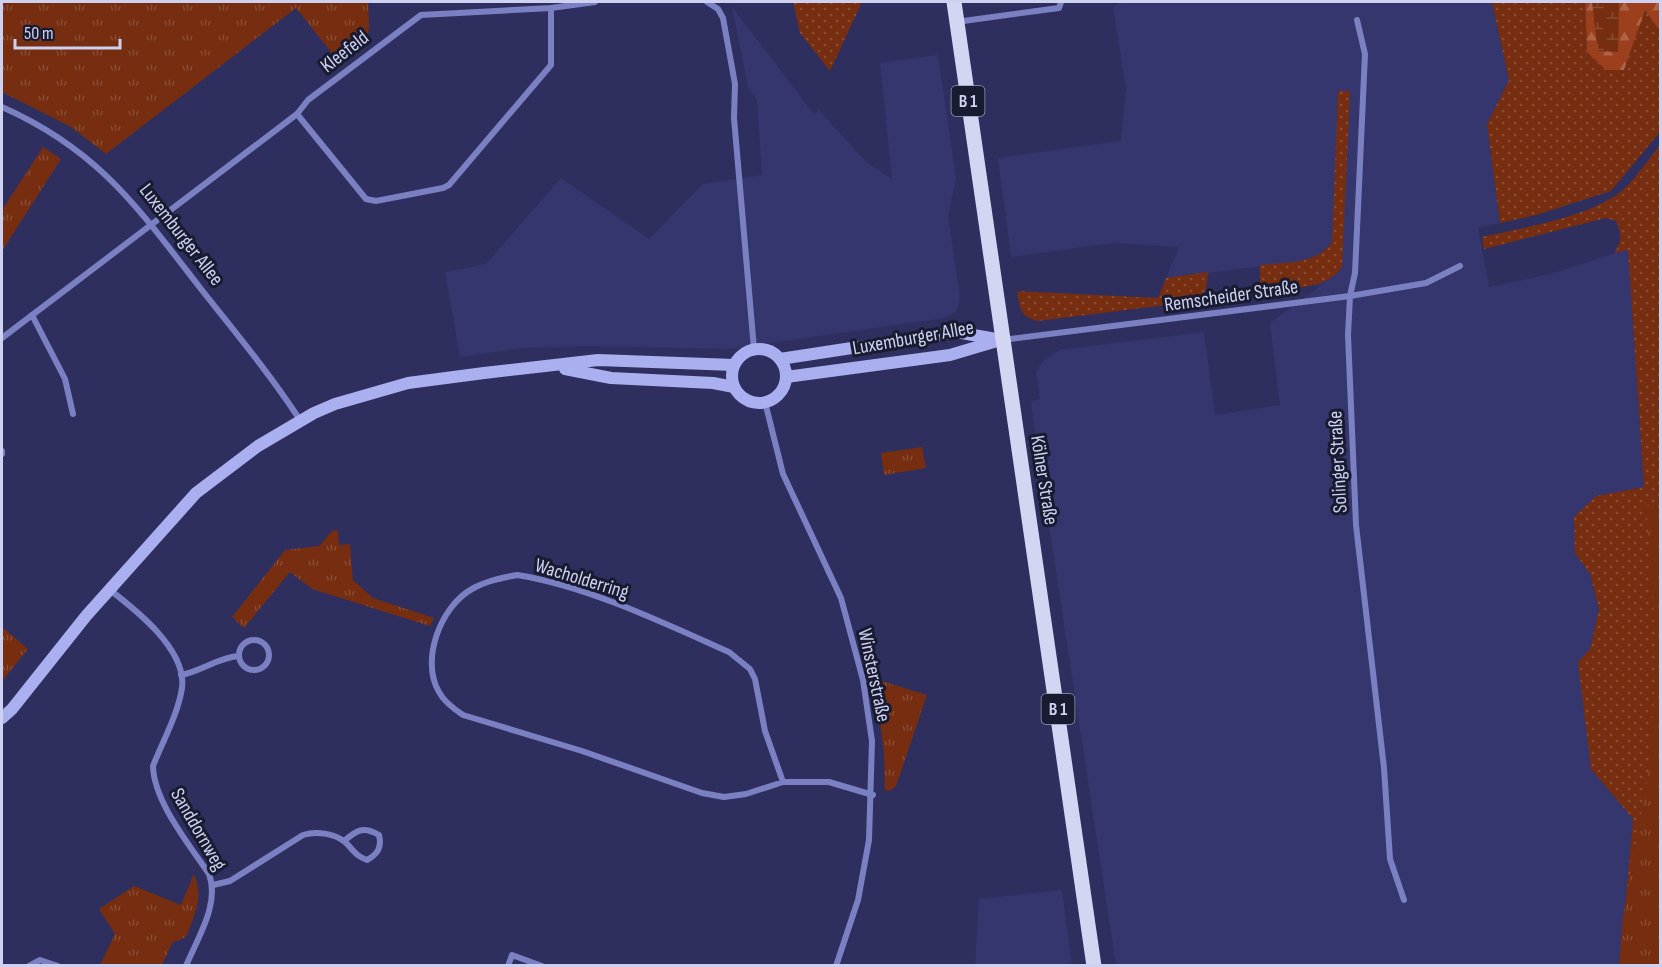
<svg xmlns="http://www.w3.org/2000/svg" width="1662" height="967" font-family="'Sofia Sans Condensed',sans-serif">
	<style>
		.built { fill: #35366d }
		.grass { fill: url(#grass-dots) }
		.forest { fill: url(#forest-firs) }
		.wetland { fill: url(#wetland-marsh) }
		.park { fill: url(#park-tufts) }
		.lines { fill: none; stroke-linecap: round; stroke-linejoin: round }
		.street { stroke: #7b80c3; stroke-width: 6 }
		.secondary { stroke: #a9afef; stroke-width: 12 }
		.primary { stroke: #d3d6f2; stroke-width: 15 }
		.labels { text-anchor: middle; stroke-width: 6; stroke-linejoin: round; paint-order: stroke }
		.shield { fill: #191b30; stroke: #989bb6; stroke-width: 1.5 }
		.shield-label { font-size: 18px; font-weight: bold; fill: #ced2f0 }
		.street-label { font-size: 20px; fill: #ced2f0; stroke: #191b30 }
	</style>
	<defs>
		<pattern id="grass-dots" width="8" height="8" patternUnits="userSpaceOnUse" patternTransform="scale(1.5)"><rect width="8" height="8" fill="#762d10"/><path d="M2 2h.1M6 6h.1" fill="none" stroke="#884b33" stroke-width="1.8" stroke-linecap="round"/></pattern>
		<pattern id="forest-firs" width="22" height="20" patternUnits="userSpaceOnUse" patternTransform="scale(1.5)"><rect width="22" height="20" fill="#9b3f1c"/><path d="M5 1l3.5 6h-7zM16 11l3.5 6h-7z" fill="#ac6348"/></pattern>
		<pattern id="wetland-marsh" width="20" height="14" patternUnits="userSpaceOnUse" patternTransform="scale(1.5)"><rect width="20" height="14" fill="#762d10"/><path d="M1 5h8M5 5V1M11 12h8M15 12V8" fill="none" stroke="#884b33"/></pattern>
		<pattern id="park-tufts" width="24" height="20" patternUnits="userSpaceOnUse" patternTransform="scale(1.5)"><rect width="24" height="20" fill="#762d10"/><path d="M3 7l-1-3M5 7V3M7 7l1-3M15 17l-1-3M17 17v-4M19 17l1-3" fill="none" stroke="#884b33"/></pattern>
	</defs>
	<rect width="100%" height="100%" fill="#2e2f5f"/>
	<g class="built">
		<path d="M 1122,2 L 1492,2 L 1509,80 L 1487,124 L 1500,223 L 1478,228 L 1489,287 L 1551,274 L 1628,249 L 1644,487 L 1596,496 L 1575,553 L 1590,574 L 1599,609 L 1590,649 L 1591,769 L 1633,818 L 1620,965 L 1116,965 L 1036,440 L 1031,401 L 1040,399 L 1036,372 L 1044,360 L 1059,350 L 1204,332 L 1215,415 L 1280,405 L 1270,323 L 1319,287 L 1320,259 L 1166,278 L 1179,247 L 1112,243 L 1011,257 L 998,158 L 1121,141 L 1126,89 L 1113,7 Z"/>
		<path d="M 732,7 L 814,114 L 819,110 L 866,162 L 892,179 L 880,63 L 938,55 L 956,178 L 948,216 L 960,297 L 956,312 L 944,318 L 729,349 L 587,346 L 522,348 L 460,357 L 445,272 L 486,264 L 561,178 L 649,239 L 703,184 L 762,175 L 757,100 L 748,87 Z"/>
		<path d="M 1062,890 L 1072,965 L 975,965 L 979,899 Z"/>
	</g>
	<g class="grass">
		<path d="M 793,2 L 862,2 L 830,71 L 800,33 Z"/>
		<path d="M 1492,2 L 1585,2 L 1587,52 L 1624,70 L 1645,9 L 1660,31 L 1660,132 L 1611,191 L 1536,215 L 1500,223 L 1487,124 L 1509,80 Z"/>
		<path d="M 1338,91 L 1350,91 L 1342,267 C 1325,292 1287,287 1260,290 L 1260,265 C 1285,262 1316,265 1332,242 Z"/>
		<path d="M 1660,145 L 1660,965 L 1620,965 L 1633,819 L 1591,769 L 1578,662 L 1590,649 L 1599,609 L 1590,574 L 1575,553 L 1574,517 L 1596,496 L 1644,487 L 1628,250 L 1614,253 C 1622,242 1622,234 1616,221 L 1606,218 L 1484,249 L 1482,237 C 1521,228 1596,216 1625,188 C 1638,175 1649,159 1660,145 Z"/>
		<path d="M 1208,272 L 1206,289 L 1198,301 L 1038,321 C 1020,317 1020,308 1017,291 L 1158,298 L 1166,278 Z"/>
	</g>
	<path class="forest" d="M 1585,2 L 1660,2 L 1660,31 L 1645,10 L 1624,70 L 1606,70 L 1587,52 Z"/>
	<path class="wetland" d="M 1592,2 L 1619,2 L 1618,52 L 1598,51 Z"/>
	<g class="park">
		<path d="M 2,2 L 368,2 C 370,42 372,39 339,62 L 296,8 L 106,154 L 71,127 L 2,92 Z"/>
		<path d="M 43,147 L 61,159 L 2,251 L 2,210 Z"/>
		<path d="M 922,447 L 926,468 L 884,475 L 881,453 Z"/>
		<path d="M 1646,504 L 1660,508 L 1660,965 L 1619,965 L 1623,917 L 1649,769 L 1657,656 Z"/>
		<path d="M 338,530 L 339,545 L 350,544 L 353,580 L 373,598 L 434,618 L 430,626 L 312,589 L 290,572 L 244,628 L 232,617 L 285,550 L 319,546 L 332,531 Z"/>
		<path d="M 2,627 L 28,649 L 2,681 Z"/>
		<path d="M 875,679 L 927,695 L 896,786 L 890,791 L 885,790 L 884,754 Z"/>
		<path d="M 194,874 C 204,898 195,914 186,937 L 172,943 L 162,965 L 100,965 L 115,934 L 99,909 L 134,886 L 181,905 Z"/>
	</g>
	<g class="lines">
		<g class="street">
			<path d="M 707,2 L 718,9 L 723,18 L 735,84 L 734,118 L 754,349"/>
			<path d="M 1357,20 L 1365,54 L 1355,273 L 1350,296 L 1348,335 L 1356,525 L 1384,768 L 1390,859 L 1404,900"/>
			<path d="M 956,22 L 1059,8 L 1061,2"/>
			<path d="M 2,107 C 99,150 138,208 201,289 C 235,332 270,374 300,420"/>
			<path d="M 297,114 L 366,199 L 376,201 L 443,188 L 449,185 L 551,65 L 551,8"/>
			<path d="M 32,315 L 65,379 L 73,414"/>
			<path d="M 2,338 L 297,114 L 308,100 L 421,15 L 551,8 L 595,2"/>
			<path d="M 1002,340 L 1350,296 L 1426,283 L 1460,266"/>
			<path d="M 765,402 L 783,474 L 841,598 L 863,680 L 872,741 L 869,840 L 858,900 L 836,966"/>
			<path d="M 2,451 L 2,454"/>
			<path d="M 517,575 C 587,586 664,623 729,652 L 750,669 L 755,679 L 765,731 L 783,782 L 746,794 L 724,797 L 702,793 L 582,751 L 463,715 C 454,709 444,702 439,692 C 420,660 441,606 472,589 C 486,581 501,578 517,575 Z"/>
			<path d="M 110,590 C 136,610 187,650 182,688 C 178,714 163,741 153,766 C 154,802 189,844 209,874 C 220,904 198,937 186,966"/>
			<circle cx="254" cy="655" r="15"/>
			<path d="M 181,675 C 202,671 217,658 238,656"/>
			<path d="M 783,782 L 829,782 L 873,795"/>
			<path d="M 213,885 L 230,881 L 303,835 C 316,831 334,833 345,842 C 353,849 355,856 367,860 C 378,854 382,847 379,835 C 363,826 357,830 344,841"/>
			<path d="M 29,966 L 40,960 L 58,966"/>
			<path d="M 508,966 L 512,955 L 542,966"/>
		</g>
		<g class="secondary">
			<circle cx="759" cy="376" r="27"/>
			<path d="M 780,359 L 956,332 L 1002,340"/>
			<path d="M 565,369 L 611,378 L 713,383 L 734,387"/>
			<path d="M 786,377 L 950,355 L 997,341"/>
			<path d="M 2,718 L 12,709 L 86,616 L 196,493 L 258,446 L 314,413 L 335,404 L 408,383 L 484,373 L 598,360 L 734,365"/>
		</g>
		<path class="primary" d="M 954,2 L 1094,966"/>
	</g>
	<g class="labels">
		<g class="shield">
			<rect x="951.5" y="86" width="33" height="30" rx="4.5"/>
			<rect x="1041.5" y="694" width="33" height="30" rx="4.5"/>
		</g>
		<g class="shield-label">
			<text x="968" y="107">B 1</text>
			<text x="1058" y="715">B 1</text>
		</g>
		<g class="street-label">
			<text transform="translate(344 51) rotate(-38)" y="7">Kleefeld</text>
			<text transform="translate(182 234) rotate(52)" y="7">Luxemburger Allee</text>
			<text transform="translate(1231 295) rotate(-8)" y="7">Remscheider Straße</text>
			<text transform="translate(913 337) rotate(-10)" y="7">Luxemburger Allee</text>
			<text transform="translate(1337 462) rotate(-93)" y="7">Solinger Straße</text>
			<text transform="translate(1045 480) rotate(81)" y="7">Kölner Straße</text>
			<text transform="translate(582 578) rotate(17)" y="7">Wacholderring</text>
			<text transform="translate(875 675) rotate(78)" y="7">Winsterstraße</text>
			<text transform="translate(199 829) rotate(60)" y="7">Sanddornweg</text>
		</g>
	</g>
	<rect width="1662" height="967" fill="none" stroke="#ced2f0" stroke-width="6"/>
	<path d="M15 39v9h105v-9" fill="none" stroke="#ced2f0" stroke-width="3"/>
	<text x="24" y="39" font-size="18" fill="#ced2f0" stroke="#191b30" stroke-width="4.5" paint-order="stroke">50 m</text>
</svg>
